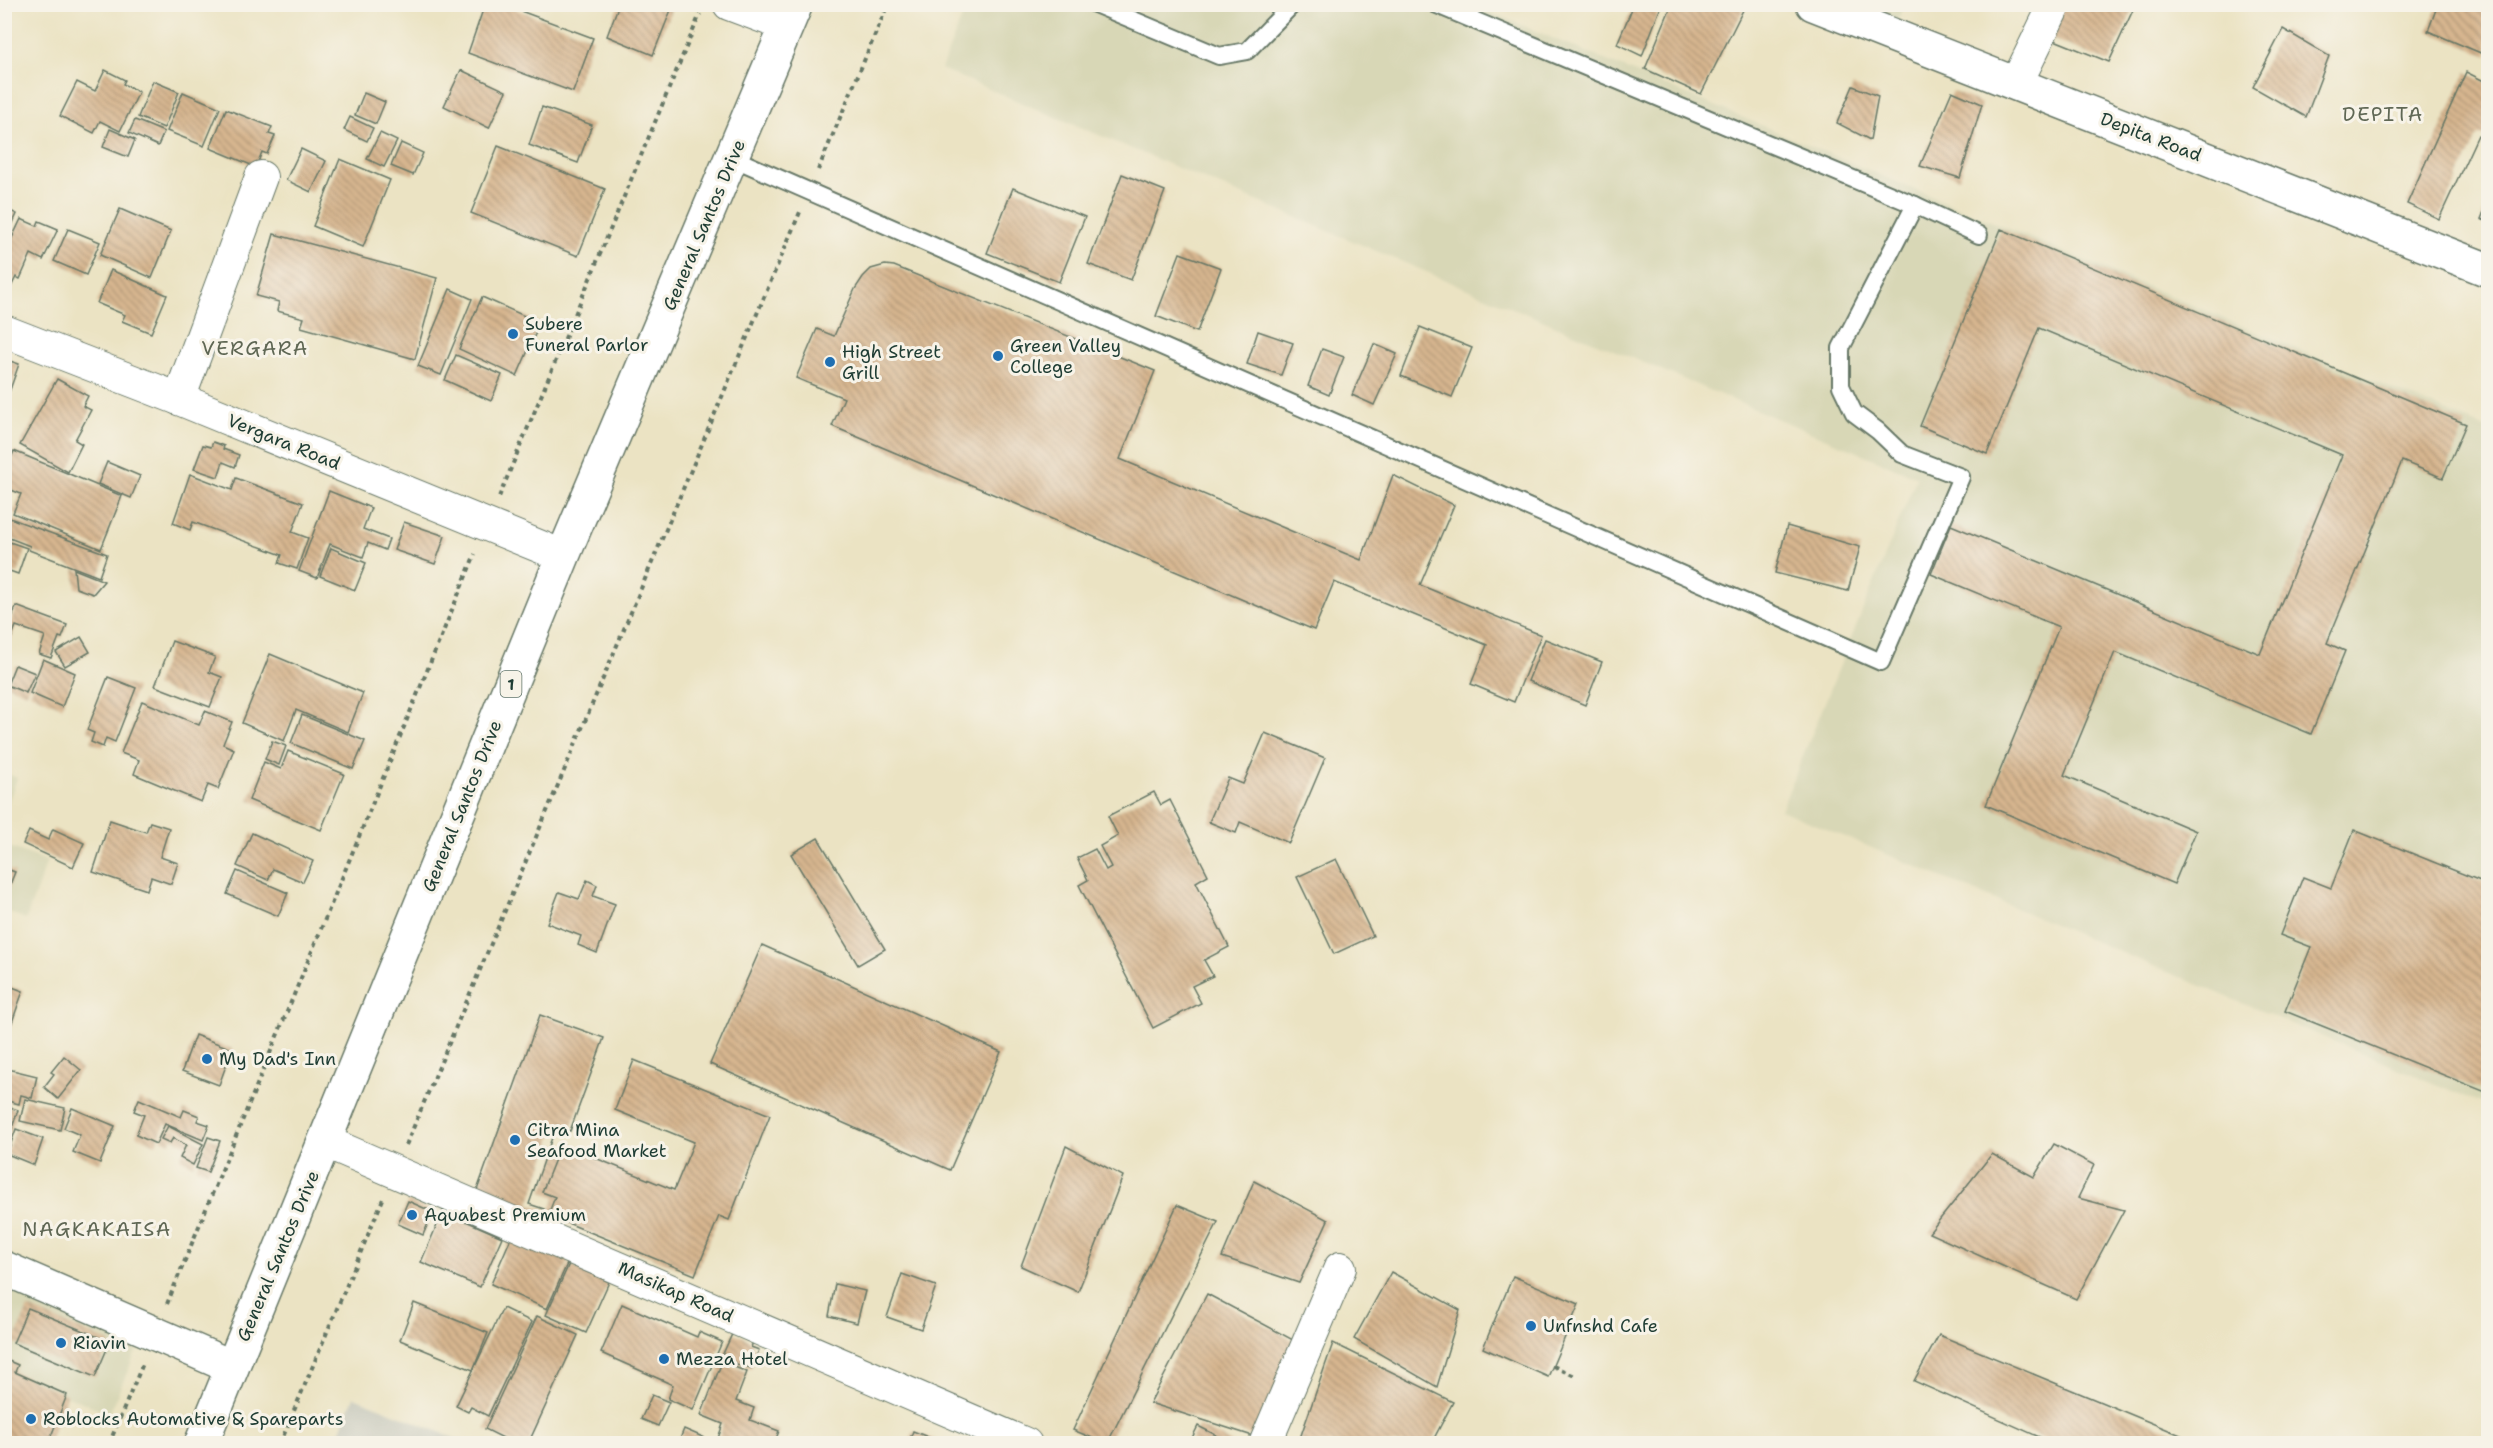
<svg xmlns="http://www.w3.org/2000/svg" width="2493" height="1448" font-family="'Shantell Sans',sans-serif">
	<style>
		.built { fill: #d8d7b6 }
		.industrial { fill: #c4c6b9 }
		.building { fill: url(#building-back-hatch) }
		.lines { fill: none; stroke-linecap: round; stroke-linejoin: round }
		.service-casing { stroke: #676; stroke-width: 20 }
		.minor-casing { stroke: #676; stroke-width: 34 }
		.tertiary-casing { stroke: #676; stroke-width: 36 }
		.trunk-casing { stroke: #676; stroke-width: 36 }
		.path { stroke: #676; stroke-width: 4; stroke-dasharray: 4.5 4.5; stroke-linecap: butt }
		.service { stroke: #fff; stroke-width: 16 }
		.minor { stroke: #fff; stroke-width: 32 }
		.tertiary { stroke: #fff; stroke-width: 33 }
		.trunk { stroke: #fff; stroke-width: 33 }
		.poi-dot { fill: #1f6fb2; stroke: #f7f3e8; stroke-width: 2 }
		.labels { text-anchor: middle; stroke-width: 6; stroke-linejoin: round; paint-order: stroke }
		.shield { fill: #f7f3e8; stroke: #60746a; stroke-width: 1.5 }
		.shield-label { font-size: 16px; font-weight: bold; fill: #1f3d34 }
		.street-label { font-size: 18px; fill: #1f3d34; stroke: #f7f3e8 }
		.poi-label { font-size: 18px; fill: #1f3d34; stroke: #f7f3e8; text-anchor: start }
		.neighbourhood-label { font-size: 20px; letter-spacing: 1.5px; fill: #5f6754; stroke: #f7f3e8 }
	</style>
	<defs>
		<pattern id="building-back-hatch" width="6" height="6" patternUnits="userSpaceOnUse" patternTransform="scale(1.5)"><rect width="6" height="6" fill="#d7b68f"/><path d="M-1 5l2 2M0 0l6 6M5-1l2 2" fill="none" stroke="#ae9576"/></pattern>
	</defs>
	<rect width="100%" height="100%" fill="#f7f3e8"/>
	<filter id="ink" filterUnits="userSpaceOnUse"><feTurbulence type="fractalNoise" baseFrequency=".0167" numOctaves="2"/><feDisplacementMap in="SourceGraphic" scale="12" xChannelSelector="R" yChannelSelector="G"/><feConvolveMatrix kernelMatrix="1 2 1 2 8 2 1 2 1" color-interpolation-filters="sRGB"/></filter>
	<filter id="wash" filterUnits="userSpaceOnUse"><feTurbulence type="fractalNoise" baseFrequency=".008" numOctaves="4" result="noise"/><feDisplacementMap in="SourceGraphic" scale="24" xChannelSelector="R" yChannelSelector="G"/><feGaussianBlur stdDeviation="1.35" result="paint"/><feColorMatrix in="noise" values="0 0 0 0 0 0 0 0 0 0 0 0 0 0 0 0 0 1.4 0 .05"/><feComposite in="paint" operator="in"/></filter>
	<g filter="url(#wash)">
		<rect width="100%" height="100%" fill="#ebe3c3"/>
		<g class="built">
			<path d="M 967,5 L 1473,5 L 2488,429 L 2488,1106 L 1781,810 L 1917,477 L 941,69 Z"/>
			<path d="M 1838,5 L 1904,5 L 1894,28 Z"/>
			<path d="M 5,773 L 17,778 L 5,811 Z"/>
			<path d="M 4,845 L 47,861 L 26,919 L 5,911 Z"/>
			<path d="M 4,1279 L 141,1340 L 109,1414 L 5,1368 Z"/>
		</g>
		<path class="industrial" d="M 354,1397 L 466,1443 L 336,1443 Z"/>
		<g id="blocks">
			<g class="building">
				<path d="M 485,4 L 502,4 L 593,38 L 573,92 L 468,53 Z"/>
				<path d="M 619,4 L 657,4 L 671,10 L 653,55 L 607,36 Z"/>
				<path d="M 1634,4 L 1662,4 L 1642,56 L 1617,44 Z"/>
				<path d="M 1672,4 L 1737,4 L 1744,8 L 1701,94 L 1645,69 Z"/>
				<path d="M 2064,4 L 2122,4 L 2133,10 L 2109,62 L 2047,37 Z"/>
				<path d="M 2438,4 L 2488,4 L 2488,56 L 2428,31 Z"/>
				<path d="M 2283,29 L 2329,56 L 2306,117 L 2253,87 Z"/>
				<path d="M 105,70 L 125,80 L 123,84 L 139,92 L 120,131 L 100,121 L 94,133 L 60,116 L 77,82 L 95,91 Z"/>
				<path d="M 461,70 L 506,91 L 489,128 L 444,106 Z"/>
				<path d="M 2466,72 L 2488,83 L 2488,136 L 2478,135 L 2439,219 L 2407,204 Z"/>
				<path d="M 153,81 L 179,92 L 164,128 L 138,117 Z"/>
				<path d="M 1853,86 L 1878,96 L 1870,140 L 1837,123 Z"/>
				<path d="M 1952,91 L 1982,104 L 1960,178 L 1920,166 Z"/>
				<path d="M 183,92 L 220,108 L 204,146 L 167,131 Z"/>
				<path d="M 364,93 L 385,102 L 376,124 L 355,115 Z"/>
				<path d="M 542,107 L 592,125 L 578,163 L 529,145 Z"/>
				<path d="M 226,109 L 272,127 L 269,134 L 275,136 L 267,154 L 262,152 L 256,167 L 210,148 Z"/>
				<path d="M 350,117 L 373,128 L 367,141 L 344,130 Z"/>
				<path d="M 135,120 L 164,132 L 158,146 L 129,133 Z"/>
				<path d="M 110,129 L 135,140 L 128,157 L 103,147 Z"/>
				<path d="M 380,133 L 397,141 L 384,167 L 367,159 Z"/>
				<path d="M 401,143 L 423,153 L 413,175 L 391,166 Z"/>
				<path d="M 498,146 L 605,189 L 578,256 L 471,213 Z"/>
				<path d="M 301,149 L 326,161 L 311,192 L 286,180 Z"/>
				<path d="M 340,159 L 390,180 L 363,247 L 313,226 Z"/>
				<path d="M 1122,174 L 1165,191 L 1131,280 L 1088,264 Z"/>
				<path d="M 1013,188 L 1085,217 L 1059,282 L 987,253 Z"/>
				<path d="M 2488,202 L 2488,222 L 2481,219 Z"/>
				<path d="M 4,208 L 17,214 L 4,242 Z"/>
				<path d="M 120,209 L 171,231 L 152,278 L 100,255 Z"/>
				<path d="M 21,219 L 37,226 L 39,221 L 58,229 L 43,260 L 31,254 L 20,279 L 16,277 L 4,301 L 4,255 Z"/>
				<path d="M 68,229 L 100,242 L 86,275 L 54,261 Z"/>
				<path d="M 2001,229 L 2466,424 L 2443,478 L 2402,461 L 2327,643 L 2345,651 L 2311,734 L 2115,652 L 2064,775 L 2196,831 L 2174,884 L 1986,805 L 2059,627 L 1931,574 L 1951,525 L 2260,654 L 2342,455 L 2039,328 L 1987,454 L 1920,426 Z"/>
				<path d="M 274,234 L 437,278 L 415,359 L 301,327 L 304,318 L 277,311 L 279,302 L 256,296 Z"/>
				<path d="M 1180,253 L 1221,268 L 1197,332 L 1156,316 Z"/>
				<path d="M 885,265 L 894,266 L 1155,371 L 1120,459 L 1303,536 L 1361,560 L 1393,475 L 1454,505 L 1420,585 L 1541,635 L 1514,702 L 1471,684 L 1487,645 L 1334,582 L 1314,630 L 832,426 L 844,398 L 796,378 L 817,329 L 834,336 L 855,289 L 863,277 L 871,269 Z"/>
				<path d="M 111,270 L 167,295 L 151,333 L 122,321 L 125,315 L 97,303 Z"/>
				<path d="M 450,289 L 472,299 L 441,375 L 418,366 Z"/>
				<path d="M 482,297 L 540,323 L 517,376 L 459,349 Z"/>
				<path d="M 1420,327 L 1472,348 L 1452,397 L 1401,376 Z"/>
				<path d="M 1258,331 L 1293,343 L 1281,375 L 1247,364 Z"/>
				<path d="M 1374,344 L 1397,354 L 1374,405 L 1352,395 Z"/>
				<path d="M 1322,349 L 1344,357 L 1329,395 L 1308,386 Z"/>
				<path d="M 456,355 L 502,375 L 491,401 L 445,380 Z"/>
				<path d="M 4,359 L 19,364 L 5,404 L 4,404 Z"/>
				<path d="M 57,379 L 88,396 L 83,406 L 91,410 L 75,440 L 82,444 L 68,472 L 20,445 Z"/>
				<path d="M 213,442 L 224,446 L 223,449 L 239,455 L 235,467 L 223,462 L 218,477 L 194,469 L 203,445 L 211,447 Z"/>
				<path d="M 14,451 L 122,496 L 101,549 L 13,513 L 21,494 L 4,487 L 4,474 Z"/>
				<path d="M 107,462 L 140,476 L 131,498 L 98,484 Z"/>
				<path d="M 190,474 L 232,490 L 236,478 L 303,503 L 292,532 L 308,538 L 297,569 L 279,563 L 282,555 L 193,522 L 190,530 L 173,523 Z"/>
				<path d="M 329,491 L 371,508 L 363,529 L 389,539 L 385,550 L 368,543 L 363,557 L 330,544 L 317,578 L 299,571 Z"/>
				<path d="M 7,517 L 107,554 L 99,577 L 29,550 L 30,546 L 4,536 L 4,524 Z"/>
				<path d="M 404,522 L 445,536 L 435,564 L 394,550 Z"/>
				<path d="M 1787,526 L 1860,547 L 1848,591 L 1775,573 Z"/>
				<path d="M 4,540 L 27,548 L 18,574 L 4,569 Z"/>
				<path d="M 331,548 L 366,563 L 355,590 L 320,576 Z"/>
				<path d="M 74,569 L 104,581 L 93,594 L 76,588 Z"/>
				<path d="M 16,606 L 67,625 L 62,638 L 59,637 L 51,658 L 39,654 L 45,636 L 16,626 L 9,644 L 4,642 Z"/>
				<path d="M 81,637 L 90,652 L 65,666 L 56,652 Z"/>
				<path d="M 1545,639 L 1602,662 L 1585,705 L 1528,681 Z"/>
				<path d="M 172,641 L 215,657 L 209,672 L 222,677 L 210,707 L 155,686 Z"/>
				<path d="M 270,654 L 363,693 L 348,732 L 296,710 L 284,741 L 242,723 Z"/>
				<path d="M 43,659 L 75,673 L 62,707 L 30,693 Z"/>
				<path d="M 15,665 L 35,673 L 26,693 L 7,685 Z"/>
				<path d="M 108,677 L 136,688 L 115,742 L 106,738 L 103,747 L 91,742 L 94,733 L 87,730 Z"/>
				<path d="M 142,701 L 199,725 L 205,711 L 232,722 L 223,744 L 234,749 L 218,789 L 208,785 L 201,802 L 134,774 L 139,760 L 121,753 Z"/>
				<path d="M 302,715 L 365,741 L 353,769 L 291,743 Z"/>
				<path d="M 1265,733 L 1325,758 L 1289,843 L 1240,822 L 1236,833 L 1209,822 L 1228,778 L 1243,784 Z"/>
				<path d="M 272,741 L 286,746 L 279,765 L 265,759 Z"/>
				<path d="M 288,751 L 344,774 L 321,830 L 249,800 L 264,762 L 281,769 Z"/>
				<path d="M 1154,792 L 1161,805 L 1170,800 L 1208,875 L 1196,882 L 1229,947 L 1204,960 L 1213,976 L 1192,986 L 1201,1003 L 1153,1028 L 1079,885 L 1088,880 L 1077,858 L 1095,849 L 1106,870 L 1111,867 L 1100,846 L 1118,836 L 1108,816 Z"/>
				<path d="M 110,820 L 146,832 L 150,822 L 169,828 L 160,857 L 178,863 L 171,884 L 151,877 L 147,890 L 93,872 Z"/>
				<path d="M 53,829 L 84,843 L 73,867 L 23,844 L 29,831 L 48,840 Z"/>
				<path d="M 2354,830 L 2488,884 L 2488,1093 L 2285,1011 L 2311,947 L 2280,935 L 2303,877 L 2331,888 Z"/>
				<path d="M 252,833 L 313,861 L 303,882 L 273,869 L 268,880 L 237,866 Z"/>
				<path d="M 818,838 L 885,949 L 858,965 L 791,854 Z"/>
				<path d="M 1336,859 L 1373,936 L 1334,954 L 1297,877 Z"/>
				<path d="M 4,868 L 15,872 L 5,897 L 4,897 Z"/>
				<path d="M 237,871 L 288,893 L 278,916 L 227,894 Z"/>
				<path d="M 587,880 L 597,885 L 593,896 L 615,904 L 597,953 L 578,945 L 581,936 L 547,923 L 559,892 L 579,899 Z"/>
				<path d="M 762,945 L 1001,1052 L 950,1170 L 710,1064 Z"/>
				<path d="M 4,984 L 23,991 L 5,1042 L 4,1042 Z"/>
				<path d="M 540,1015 L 604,1038 L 570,1131 L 556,1126 L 529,1204 L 544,1209 L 541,1216 L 476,1193 Z"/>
				<path d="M 195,1035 L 232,1049 L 219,1085 L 182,1071 Z"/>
				<path d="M 64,1056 L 81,1070 L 58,1099 L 44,1087 L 54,1074 L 51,1072 Z"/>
				<path d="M 634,1060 L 770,1115 L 729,1220 L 719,1216 L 695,1275 L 548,1215 L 555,1197 L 542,1192 L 561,1144 L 674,1190 L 694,1142 L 615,1110 Z"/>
				<path d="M 4,1068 L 37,1076 L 32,1098 L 21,1095 L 19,1104 L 4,1100 Z"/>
				<path d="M 25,1099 L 65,1108 L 60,1130 L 20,1121 Z"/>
				<path d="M 139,1099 L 181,1117 L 184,1110 L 199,1116 L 197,1121 L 209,1125 L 203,1140 L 165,1124 L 156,1144 L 136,1135 L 144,1115 L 134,1111 Z"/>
				<path d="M 4,1105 L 18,1110 L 8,1140 L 4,1139 Z"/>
				<path d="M 72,1108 L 115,1126 L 100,1163 L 73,1152 L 80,1135 L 64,1128 Z"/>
				<path d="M 168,1126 L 203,1144 L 193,1165 L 180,1158 L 186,1145 L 173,1138 L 170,1143 L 161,1139 Z"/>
				<path d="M 16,1129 L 43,1139 L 34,1165 L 7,1154 Z"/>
				<path d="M 208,1137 L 220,1141 L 208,1172 L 196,1168 Z"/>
				<path d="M 2054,1144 L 2094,1165 L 2078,1198 L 2124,1210 L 2076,1299 L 1929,1233 L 1992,1154 L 2034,1177 Z"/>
				<path d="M 1066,1146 L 1123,1176 L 1078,1292 L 1021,1266 Z"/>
				<path d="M 1254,1181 L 1328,1220 L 1299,1283 L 1222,1257 Z"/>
				<path d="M 408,1201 L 433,1212 L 423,1235 L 398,1224 Z"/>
				<path d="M 1177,1205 L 1218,1222 L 1107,1444 L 1073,1430 Z"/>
				<path d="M 443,1211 L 502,1237 L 480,1287 L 421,1262 Z"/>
				<path d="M 514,1231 L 570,1257 L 547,1309 L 491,1284 Z"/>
				<path d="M 569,1264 L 609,1282 L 586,1333 L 546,1315 Z"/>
				<path d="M 1391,1272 L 1460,1310 L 1437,1387 L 1354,1339 Z"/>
				<path d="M 902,1274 L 936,1286 L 921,1329 L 887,1317 Z"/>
				<path d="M 1513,1276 L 1579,1304 L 1548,1377 L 1483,1348 Z"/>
				<path d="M 835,1284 L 865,1291 L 857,1323 L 829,1316 Z"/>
				<path d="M 1207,1294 L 1295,1341 L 1259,1438 L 1150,1403 Z"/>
				<path d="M 414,1303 L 488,1333 L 473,1370 L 400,1340 Z"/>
				<path d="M 622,1304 L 697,1337 L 699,1332 L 722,1342 L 693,1410 L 668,1399 L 673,1385 L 601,1353 Z"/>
				<path d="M 28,1308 L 110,1342 L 95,1377 L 13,1343 Z"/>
				<path d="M 503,1308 L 532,1322 L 488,1416 L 471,1407 L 468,1412 L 456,1406 Z"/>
				<path d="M 537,1316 L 578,1335 L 528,1444 L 515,1444 L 485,1429 Z"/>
				<path d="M 733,1332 L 753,1342 L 751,1347 L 759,1350 L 751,1368 L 742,1365 L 742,1367 L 722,1356 Z"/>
				<path d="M 1939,1335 L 2200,1443 L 2200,1444 L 2055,1444 L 1914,1381 Z"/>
				<path d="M 1333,1343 L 1453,1402 L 1431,1444 L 1298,1444 Z"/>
				<path d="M 4,1359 L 18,1365 L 15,1372 L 67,1395 L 48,1444 L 4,1444 Z"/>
				<path d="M 722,1362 L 747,1372 L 736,1401 L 754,1408 L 750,1420 L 779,1431 L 774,1444 L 716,1444 L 723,1424 L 701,1415 Z"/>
				<path d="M 652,1395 L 669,1402 L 658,1426 L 641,1419 Z"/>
				<path d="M 1198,1426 L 1234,1444 L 1189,1444 Z"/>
				<path d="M 684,1429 L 712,1441 L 711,1444 L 678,1444 Z"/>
				<path d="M 913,1431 L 943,1443 L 943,1444 L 908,1444 Z"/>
			</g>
		</g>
	</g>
	<g filter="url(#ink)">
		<use href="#blocks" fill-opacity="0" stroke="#676" stroke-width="1.5"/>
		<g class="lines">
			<g class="service-casing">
				<g id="service">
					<path d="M 1095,4 L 1219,56 L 1247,51 L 1293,4"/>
					<path d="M 733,158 L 1881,662 L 1961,477 L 1902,454 L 1878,431 L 1854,413 L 1841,386 L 1841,348 L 1915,205 L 1435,4"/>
					<path d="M 1915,205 L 1979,235"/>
				</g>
			</g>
			<g class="minor-casing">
				<g id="minor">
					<path d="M 729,4 L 787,26"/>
					<path d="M 2016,84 L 2055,4"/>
					<path d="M 4,331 L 179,399 L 563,556"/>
					<path d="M 179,399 L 261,177"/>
					<path d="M 326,1142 L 1026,1444"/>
					<path d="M 1265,1444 L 1340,1268"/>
				</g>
			</g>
			<g class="tertiary-casing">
				<g id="tertiary">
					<path d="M 1813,4 L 2488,270"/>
					<path d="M 4,1268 L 232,1367"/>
				</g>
			</g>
			<g class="trunk-casing">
				<path id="trunk" d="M 201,1444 L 563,556 L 796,4"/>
			</g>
			<g class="path">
				<path d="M 818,170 L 888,4"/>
				<path d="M 499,497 L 700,14"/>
				<path d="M 406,1145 L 800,212"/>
				<path d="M 167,1304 L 475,554"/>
				<path d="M 1553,1366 L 1575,1376"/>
				<path d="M 109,1444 L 144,1361"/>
				<path d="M 280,1444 L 383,1199"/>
			</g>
			<use href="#service" class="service"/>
			<use href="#minor" class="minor"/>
			<use href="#tertiary" class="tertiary"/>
			<use href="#trunk" class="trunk"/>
		</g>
	</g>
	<g class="poi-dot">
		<circle cx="513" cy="334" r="6"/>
		<circle cx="998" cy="356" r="6"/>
		<circle cx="830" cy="362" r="6"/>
		<circle cx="207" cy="1059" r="6"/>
		<circle cx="515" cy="1140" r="6"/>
		<circle cx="412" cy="1215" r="6"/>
		<circle cx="1531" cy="1326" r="6"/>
		<circle cx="61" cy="1343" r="6"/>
		<circle cx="664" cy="1359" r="6"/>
		<circle cx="31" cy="1419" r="6"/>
	</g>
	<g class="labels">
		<rect class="shield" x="500.5" y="671" width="21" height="26" rx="4.5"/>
		<g class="shield-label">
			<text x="511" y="690">1</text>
		</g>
		<g class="street-label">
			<text transform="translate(2151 137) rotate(21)" y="6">Depita Road</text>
			<text transform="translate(704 225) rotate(-67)" y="6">General Santos Drive</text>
			<text transform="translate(284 442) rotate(22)" y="6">Vergara Road</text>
			<text transform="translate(462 806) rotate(-68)" y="6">General Santos Drive</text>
			<text transform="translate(278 1256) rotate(-67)" y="6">General Santos Drive</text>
			<text transform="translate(676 1292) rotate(24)" y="6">Masikap Road</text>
		</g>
		<g class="poi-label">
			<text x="525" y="330">Subere<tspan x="525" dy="21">Funeral Parlor</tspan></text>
			<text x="1010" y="352">Green Valley<tspan x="1010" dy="21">College</tspan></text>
			<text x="842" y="358">High Street<tspan x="842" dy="21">Grill</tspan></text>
			<text x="219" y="1065">My Dad's Inn</text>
			<text x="527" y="1136">Citra Mina<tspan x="527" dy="21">Seafood Market</tspan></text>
			<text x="424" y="1221">Aquabest Premium</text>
			<text x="1543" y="1332">Unfnshd Cafe</text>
			<text x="73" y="1349">Riavin</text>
			<text x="676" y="1365">Mezza Hotel</text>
			<text x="43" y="1425">Roblocks Automative &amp; Spareparts</text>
		</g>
		<g class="neighbourhood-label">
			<text x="2383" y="121">DEPITA</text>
			<text x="255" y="355">VERGARA</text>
			<text x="97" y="1236">NAGKAKAISA</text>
		</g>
	</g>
	<rect width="2493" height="1448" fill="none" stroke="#f7f3e8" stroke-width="24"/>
</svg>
